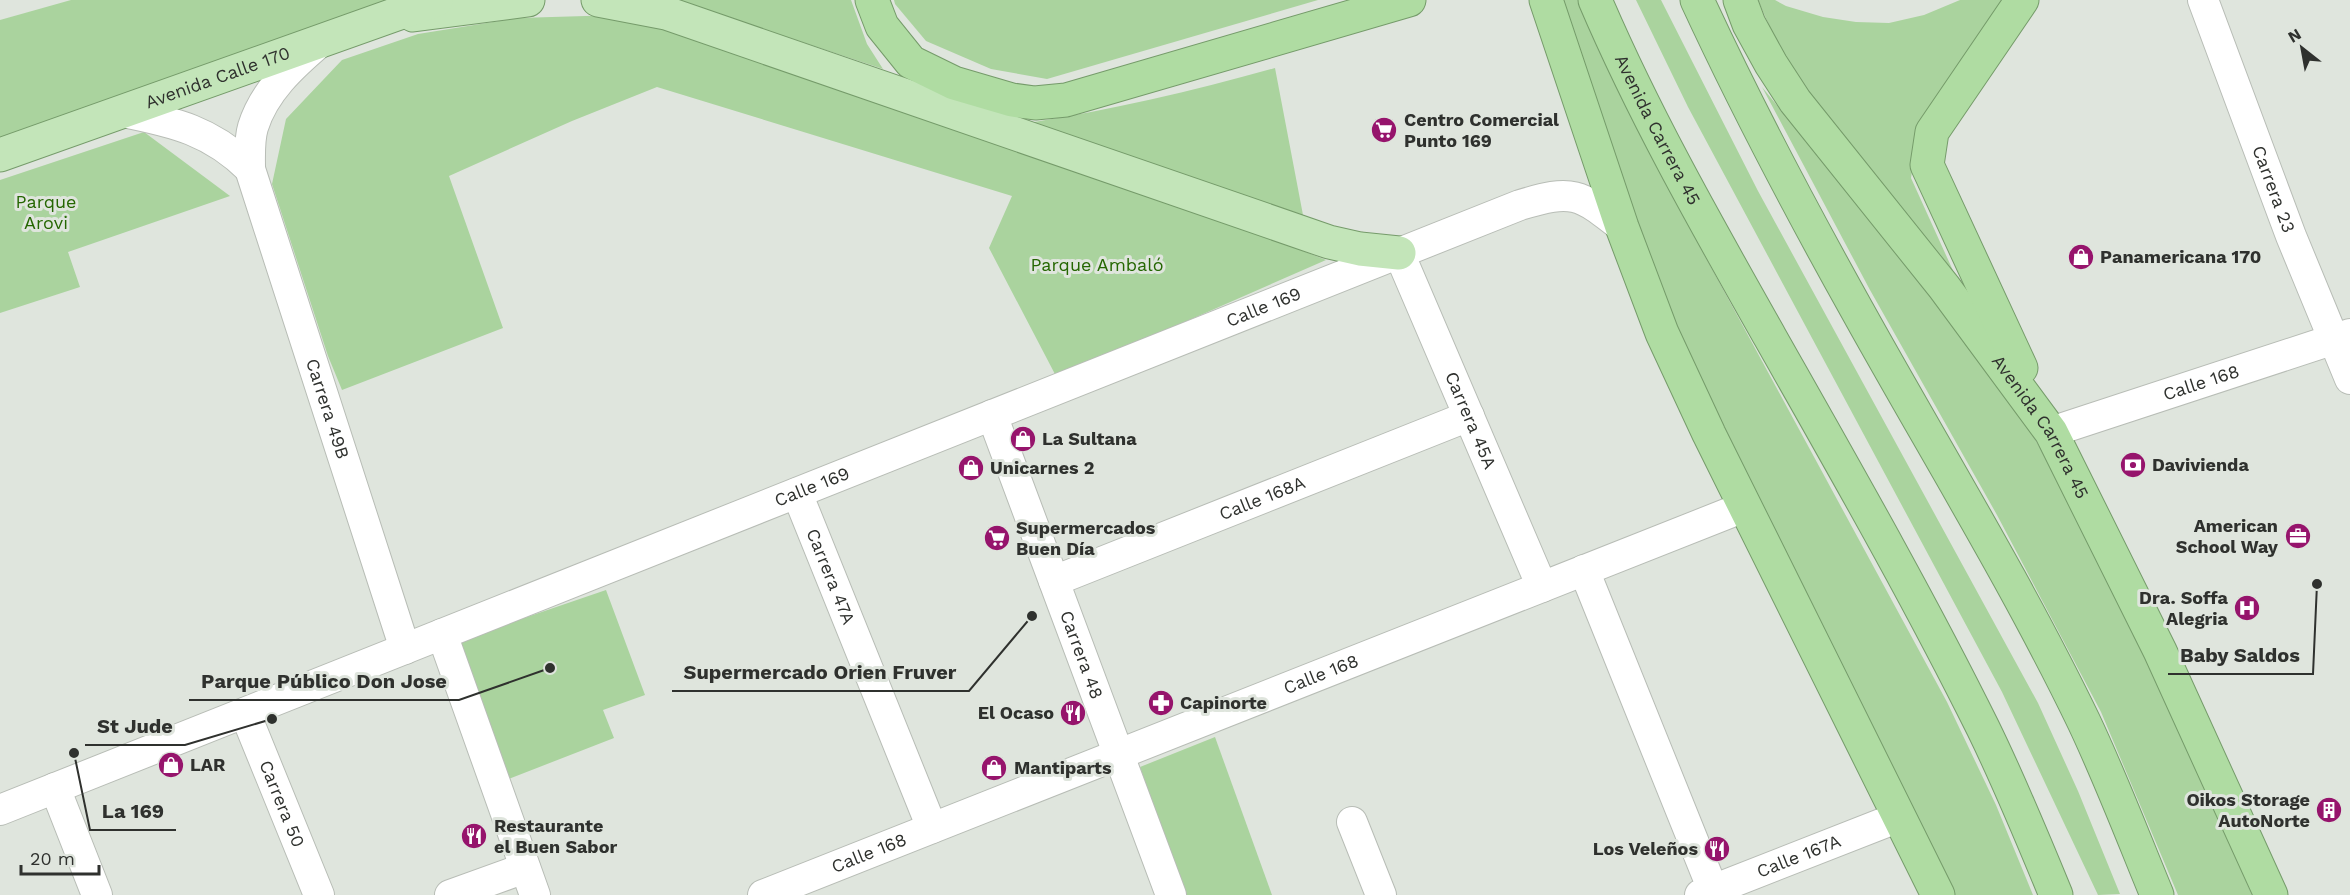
<svg xmlns="http://www.w3.org/2000/svg" width="2350" height="895" font-family="'Work Sans',sans-serif">
	<style>
		.green { fill: #aad39e }
		.lines { fill: none; stroke-linecap: round; stroke-linejoin: round }
		.minor-casing { stroke: #b8bdb6; stroke-width: 32 }
		.primary-casing { stroke: #759b6a; stroke-width: 35 }
		.trunk-casing { stroke: #759b6a; stroke-width: 35 }
		.minor { stroke: #fff; stroke-width: 30 }
		.primary { stroke: #c3e5b9; stroke-width: 33 }
		.trunk { stroke: #afdca2; stroke-width: 33 }
		.labels { text-anchor: middle; stroke-width: 6; stroke-linejoin: round; paint-order: stroke }
		.street-label { font-size: 18px; fill: #2f312e; stroke: #dfe5dd }
		.poi-label { font-size: 18px; font-weight: bold; fill: #2f312e; stroke: #dfe5dd; text-anchor: start }
		.park-label { font-size: 18px; fill: #256702; stroke: #dfe5dd }
		.leader { fill: none; stroke: #2f312e; stroke-width: 2 }
		.callout-dot { fill: #2f312e; stroke: #dfe5dd; stroke-width: 2 }
		.callout-label { font-size: 20px; text-anchor: middle; font-weight: bold; fill: #2f312e; stroke: #dfe5dd; stroke-width: 6; stroke-linejoin: round; paint-order: stroke }
	</style>
	<rect width="100%" height="100%" fill="#dfe5dd"/>
	<g class="green">
		<path d="M 71,0 L 392,0 L 0,145 L 0,20 Z"/>
		<path d="M 676,0 L 851,0 L 867,44 L 883,69 Z"/>
		<path d="M 894,0 L 1318,0 L 1047,79 L 991,69 L 926,41 L 895,4 Z"/>
		<path d="M 1562,0 L 1578,0 L 1686,221 L 1947,702 L 1996,805 L 2033,895 L 1950,895 L 1679,346 Z"/>
		<path d="M 1636,0 L 1661,0 L 1758,191 L 2038,703 L 2078,791 L 2120,894 L 2098,895 L 2002,692 L 1688,107 Z"/>
		<path d="M 1758,0 L 1775,0 L 1786,6 L 1823,17 L 1856,22 L 1889,23 L 1924,15 L 1960,0 L 2002,0 L 1919,127 L 1911,178 L 1960,286 L 1810,96 L 1780,51 Z"/>
		<path d="M 620,15 L 1041,148 L 1326,260 L 1057,378 L 989,248 L 1012,196 L 657,87 L 572,121 L 449,176 L 503,328 L 342,390 L 328,356 L 272,184 L 286,119 L 342,60 L 418,34 L 518,18 Z"/>
		<path d="M 1275,68 L 1303,215 L 1028,123 C 1112,110 1193,91 1275,68 Z"/>
		<path d="M 1762,87 L 1986,362 L 2025,421 L 2065,494 L 2161,684 L 2252,895 L 2178,895 L 2101,712 L 1997,515 L 1870,290 Z"/>
		<path d="M 144,132 L 230,196 L 68,252 L 80,287 L 0,313 L 0,180 Z"/>
		<path d="M 606,590 L 645,695 L 603,710 L 614,738 L 506,780 L 457,641 Z"/>
		<path d="M 1215,737 L 1272,895 L 1184,895 L 1140,767 Z"/>
	</g>
	<g class="lines">
		<g class="minor-casing">
			<g id="minor">
				<path id="s1" d="M 2203,0 L 2291,236 L 2350,379"/>
				<path id="s2" d="M 320,42 C 293,65 264,91 253,127 C 249,140 250,155 250,169 L 405,649"/>
				<path d="M 123,112 C 174,122 212,131 250,169"/>
				<path id="s3" d="M 1399,253 L 1542,587"/>
				<path id="s4" d="M 992,415 L 1171,895"/>
				<path id="s5" d="M 2051,432 L 2350,334"/>
				<path id="s6" d="M 797,493 L 932,828"/>
				<path d="M 1584,570 L 1713,890"/>
				<path id="s7" d="M 1054,581 L 1469,416"/>
				<path d="M 442,634 L 535,895"/>
				<path id="s8" d="M 245,713 L 319,895"/>
				<path d="M 55,788 L 97,895"/>
				<path id="s9" d="M 0,810 L 1520,205 C 1573,189 1579,193 1622,227"/>
				<path d="M 1352,822 L 1381,895"/>
				<path d="M 450,895 L 525,868"/>
				<path id="s10" d="M 763,895 L 1744,507"/>
				<path id="s11" d="M 1700,895 L 1899,817"/>
			</g>
		</g>
		<g class="primary-casing">
			<g id="primary">
				<path d="M 598,0 L 666,13 L 1329,242 L 1360,249 L 1399,253"/>
				<path d="M 413,15 L 528,0"/>
				<path id="s12" d="M 0,155 L 436,0"/>
			</g>
		</g>
		<g class="trunk-casing">
			<g id="trunk">
				<path d="M 872,0 L 882,26 L 911,62 L 954,83 L 1012,100 L 1035,103 L 1066,100 L 1409,0"/>
				<path d="M 1546,0 L 1622,227 L 1662,333 L 1709,434 L 1938,895"/>
				<path id="s13" d="M 1595,0 C 1645,117 1708,227 1770,337 C 1843,466 1917,595 1983,728 C 2010,783 2033,839 2056,895"/>
				<path d="M 1697,0 C 1746,106 1800,208 1857,310 C 1933,447 2016,581 2084,722 C 2111,779 2133,837 2157,895"/>
				<path id="s14" d="M 1740,0 L 1749,24 L 1771,64 L 1795,101 L 1944,287 L 2051,432 L 2160,651 L 2271,895"/>
				<path d="M 2021,368 L 1927,165 L 1932,132 L 2022,0"/>
			</g>
		</g>
		<use href="#minor" class="minor"/>
		<use href="#primary" class="primary"/>
		<use href="#trunk" class="trunk"/>
	</g>
	<defs>
		<g id="supermarket-disc" transform="scale(1.35)"><circle r="9.5" fill="#96146c" stroke="#dfe5dd"/><path d="M-6-5.5h2.5l.6 2H6L4.5 2H-2.5L-4.4-4H-6ZM-1.5 3.2a1.3 1.3 0 1 0 .1 0ZM3 3.2a1.3 1.3 0 1 0 .1 0Z" fill="#fff"/></g>
		<g id="shop-disc" transform="scale(1.35)"><circle r="9.5" fill="#96146c" stroke="#dfe5dd"/><path d="M-5-2.5h2.3a2.7 3.5 0 0 1 5.4 0H5L5.5 6h-11ZM-1.5-2.5h3a1.5 2.3 0 0 0-3 0Z" fill="#fff"/></g>
		<g id="bank-disc" transform="scale(1.35)"><circle r="9.5" fill="#96146c" stroke="#dfe5dd"/><path d="M-6-4H6V4H-6ZM0-2.3a2.3 2.3 0 1 0 0 4.6a2.3 2.3 0 1 0 0-4.6Z" fill="#fff"/></g>
		<g id="office-disc" transform="scale(1.35)"><circle r="9.5" fill="#96146c" stroke="#dfe5dd"/><path d="M-6-3h4V-5.5h4V-3h4V5H-6ZM-1-4.5V-3h2v-1.5ZM-6 0V1H6V0Z" fill="#fff"/></g>
		<g id="hospital-disc" transform="scale(1.35)"><circle r="9.5" fill="#96146c" stroke="#dfe5dd"/><path d="M-5-5h3v3.5h4V-5h3V5h-3V1.5h-4V5h-3Z" fill="#fff"/></g>
		<g id="pharmacy-disc" transform="scale(1.35)"><circle r="9.5" fill="#96146c" stroke="#dfe5dd"/><path d="M-2-6h4v4h4v4h-4v4h-4v-4h-4v-4h4Z" fill="#fff"/></g>
		<g id="restaurant-disc" transform="scale(1.35)"><circle r="9.5" fill="#96146c" stroke="#dfe5dd"/><path d="M-5-6h1v4h1v-4h1v4h1v-4h1v5L-1.5 .5V6h-2V.5L-5-1ZM5-6V6H3V1.5H1.5Q1.5-4 5-6Z" fill="#fff"/></g>
		<g id="building-disc" transform="scale(1.35)"><circle r="9.5" fill="#96146c" stroke="#dfe5dd"/><path d="M-4-6H4V6H1V3H-1V6H-4ZM-2.5-4.3h1.7v1.8h-1.7ZM.8-4.3h1.7v1.8H.8ZM-2.5-1h1.7V.8h-1.7ZM.8-1h1.7V.8H.8Z" fill="#fff"/></g>
	</defs>
	<g fill-rule="evenodd">
		<use href="#supermarket-disc" x="1384" y="130"/>
		<use href="#shop-disc" x="2081" y="257"/>
		<use href="#shop-disc" x="1023" y="439"/>
		<use href="#bank-disc" x="2133" y="465"/>
		<use href="#shop-disc" x="971" y="468"/>
		<use href="#office-disc" x="2298" y="536"/>
		<use href="#supermarket-disc" x="997" y="538"/>
		<use href="#hospital-disc" x="2247" y="608"/>
		<use href="#pharmacy-disc" x="1161" y="703"/>
		<use href="#restaurant-disc" x="1073" y="713"/>
		<use href="#shop-disc" x="171" y="765"/>
		<use href="#shop-disc" x="994" y="768"/>
		<use href="#building-disc" x="2329" y="810"/>
		<use href="#restaurant-disc" x="474" y="836"/>
		<use href="#restaurant-disc" x="1717" y="849"/>
	</g>
	<g class="labels">
		<g class="street-label">
			<text dy="6" stroke="none"><textPath href="#s12" startOffset="231">Avenida Calle 170</textPath></text>
			<text dy="6" stroke="none"><textPath href="#s13" startOffset="144">Avenida Carrera 45</textPath></text>
			<text dy="6" stroke="none"><textPath href="#s1" startOffset="202">Carrera 23</textPath></text>
			<text dy="6" stroke="none"><textPath href="#s9" startOffset="1360">Calle 169</textPath></text>
			<text dy="6" stroke="none"><textPath href="#s5" startOffset="158">Calle 168</textPath></text>
			<text dy="6" stroke="none"><textPath href="#s2" startOffset="404">Carrera 49B</textPath></text>
			<text dy="6" stroke="none"><textPath href="#s3" startOffset="182">Carrera 45A</textPath></text>
			<text dy="6" stroke="none"><textPath href="#s14" startOffset="524">Avenida Carrera 45</textPath></text>
			<text dy="6" stroke="none"><textPath href="#s9" startOffset="874">Calle 169</textPath></text>
			<text dy="6" stroke="none"><textPath href="#s7" startOffset="224">Calle 168A</textPath></text>
			<text dy="6" stroke="none"><textPath href="#s6" startOffset="90">Carrera 47A</textPath></text>
			<text dy="6" stroke="none"><textPath href="#s4" startOffset="256">Carrera 48</textPath></text>
			<text dy="6" stroke="none"><textPath href="#s10" startOffset="600">Calle 168</textPath></text>
			<text dy="6" stroke="none"><textPath href="#s8" startOffset="98">Carrera 50</textPath></text>
			<text dy="6" stroke="none"><textPath href="#s10" startOffset="114">Calle 168</textPath></text>
			<text dy="6" stroke="none"><textPath href="#s11" startOffset="106">Calle 167A</textPath></text>
		</g>
		<g class="poi-label">
			<text x="1404" y="126">Centro Comercial<tspan x="1404" dy="21">Punto 169</tspan></text>
			<text x="2100" y="263">Panamericana 170</text>
			<text x="1042" y="445">La Sultana</text>
			<text x="2152" y="471">Davivienda</text>
			<text x="990" y="474">Unicarnes 2</text>
			<text x="2278" y="532" text-anchor="end">American<tspan x="2278" dy="21">School Way</tspan></text>
			<text x="1016" y="534">Supermercados<tspan x="1016" dy="21">Buen Día</tspan></text>
			<text x="2228" y="604" text-anchor="end">Dra. Soffa<tspan x="2228" dy="21">Alegria</tspan></text>
			<text x="1180" y="709">Capinorte</text>
			<text x="1054" y="719" text-anchor="end">El Ocaso</text>
			<text x="190" y="771">LAR</text>
			<text x="1014" y="774">Mantiparts</text>
			<text x="2310" y="806" text-anchor="end">Oikos Storage<tspan x="2310" dy="21">AutoNorte</tspan></text>
			<text x="494" y="832">Restaurante<tspan x="494" dy="21">el Buen Sabor</tspan></text>
			<text x="1698" y="855" text-anchor="end">Los Veleños</text>
		</g>
		<g class="park-label">
			<text x="46" y="208">Parque<tspan x="46" dy="21">Arovi</tspan></text>
			<text x="1097" y="271">Parque Ambaló</text>
		</g>
	</g>
	<path class="leader" d="M2317 584L2313 674H2168M1032 616L969 691H672M550 668L459 700H189M272 719L185 745H85M74 753L90 830H176"/>
	<g class="callout-dot">
		<circle cx="2317" cy="584" r="6"/>
		<circle cx="1032" cy="616" r="6"/>
		<circle cx="550" cy="668" r="6"/>
		<circle cx="272" cy="719" r="6"/>
		<circle cx="74" cy="753" r="6"/>
	</g>
	<g class="callout-label">
		<text x="2240" y="662">Baby Saldos</text>
		<text x="820" y="679">Supermercado Orien Fruver</text>
		<text x="324" y="688">Parque Público Don Jose</text>
		<text x="135" y="733">St Jude</text>
		<text x="133" y="818">La 169</text>
	</g>
	<g transform="translate(2302 48) rotate(329)" stroke="#dfe5dd" stroke-width="4.5" paint-order="stroke">
	<path d="M0-4.5L10 22L0 15L-10 22Z" fill="#2f312e"/>
	<text y="-9" font-size="16" font-weight="bold" text-anchor="middle" fill="#2f312e">N</text>
	</g>
	<path d="M21 865v9h78v-9" fill="none" stroke="#2f312e" stroke-width="3"/>
	<text x="30" y="865" font-size="18" fill="#2f312e" stroke="#dfe5dd" stroke-width="4.5" paint-order="stroke">20 m</text>
</svg>
